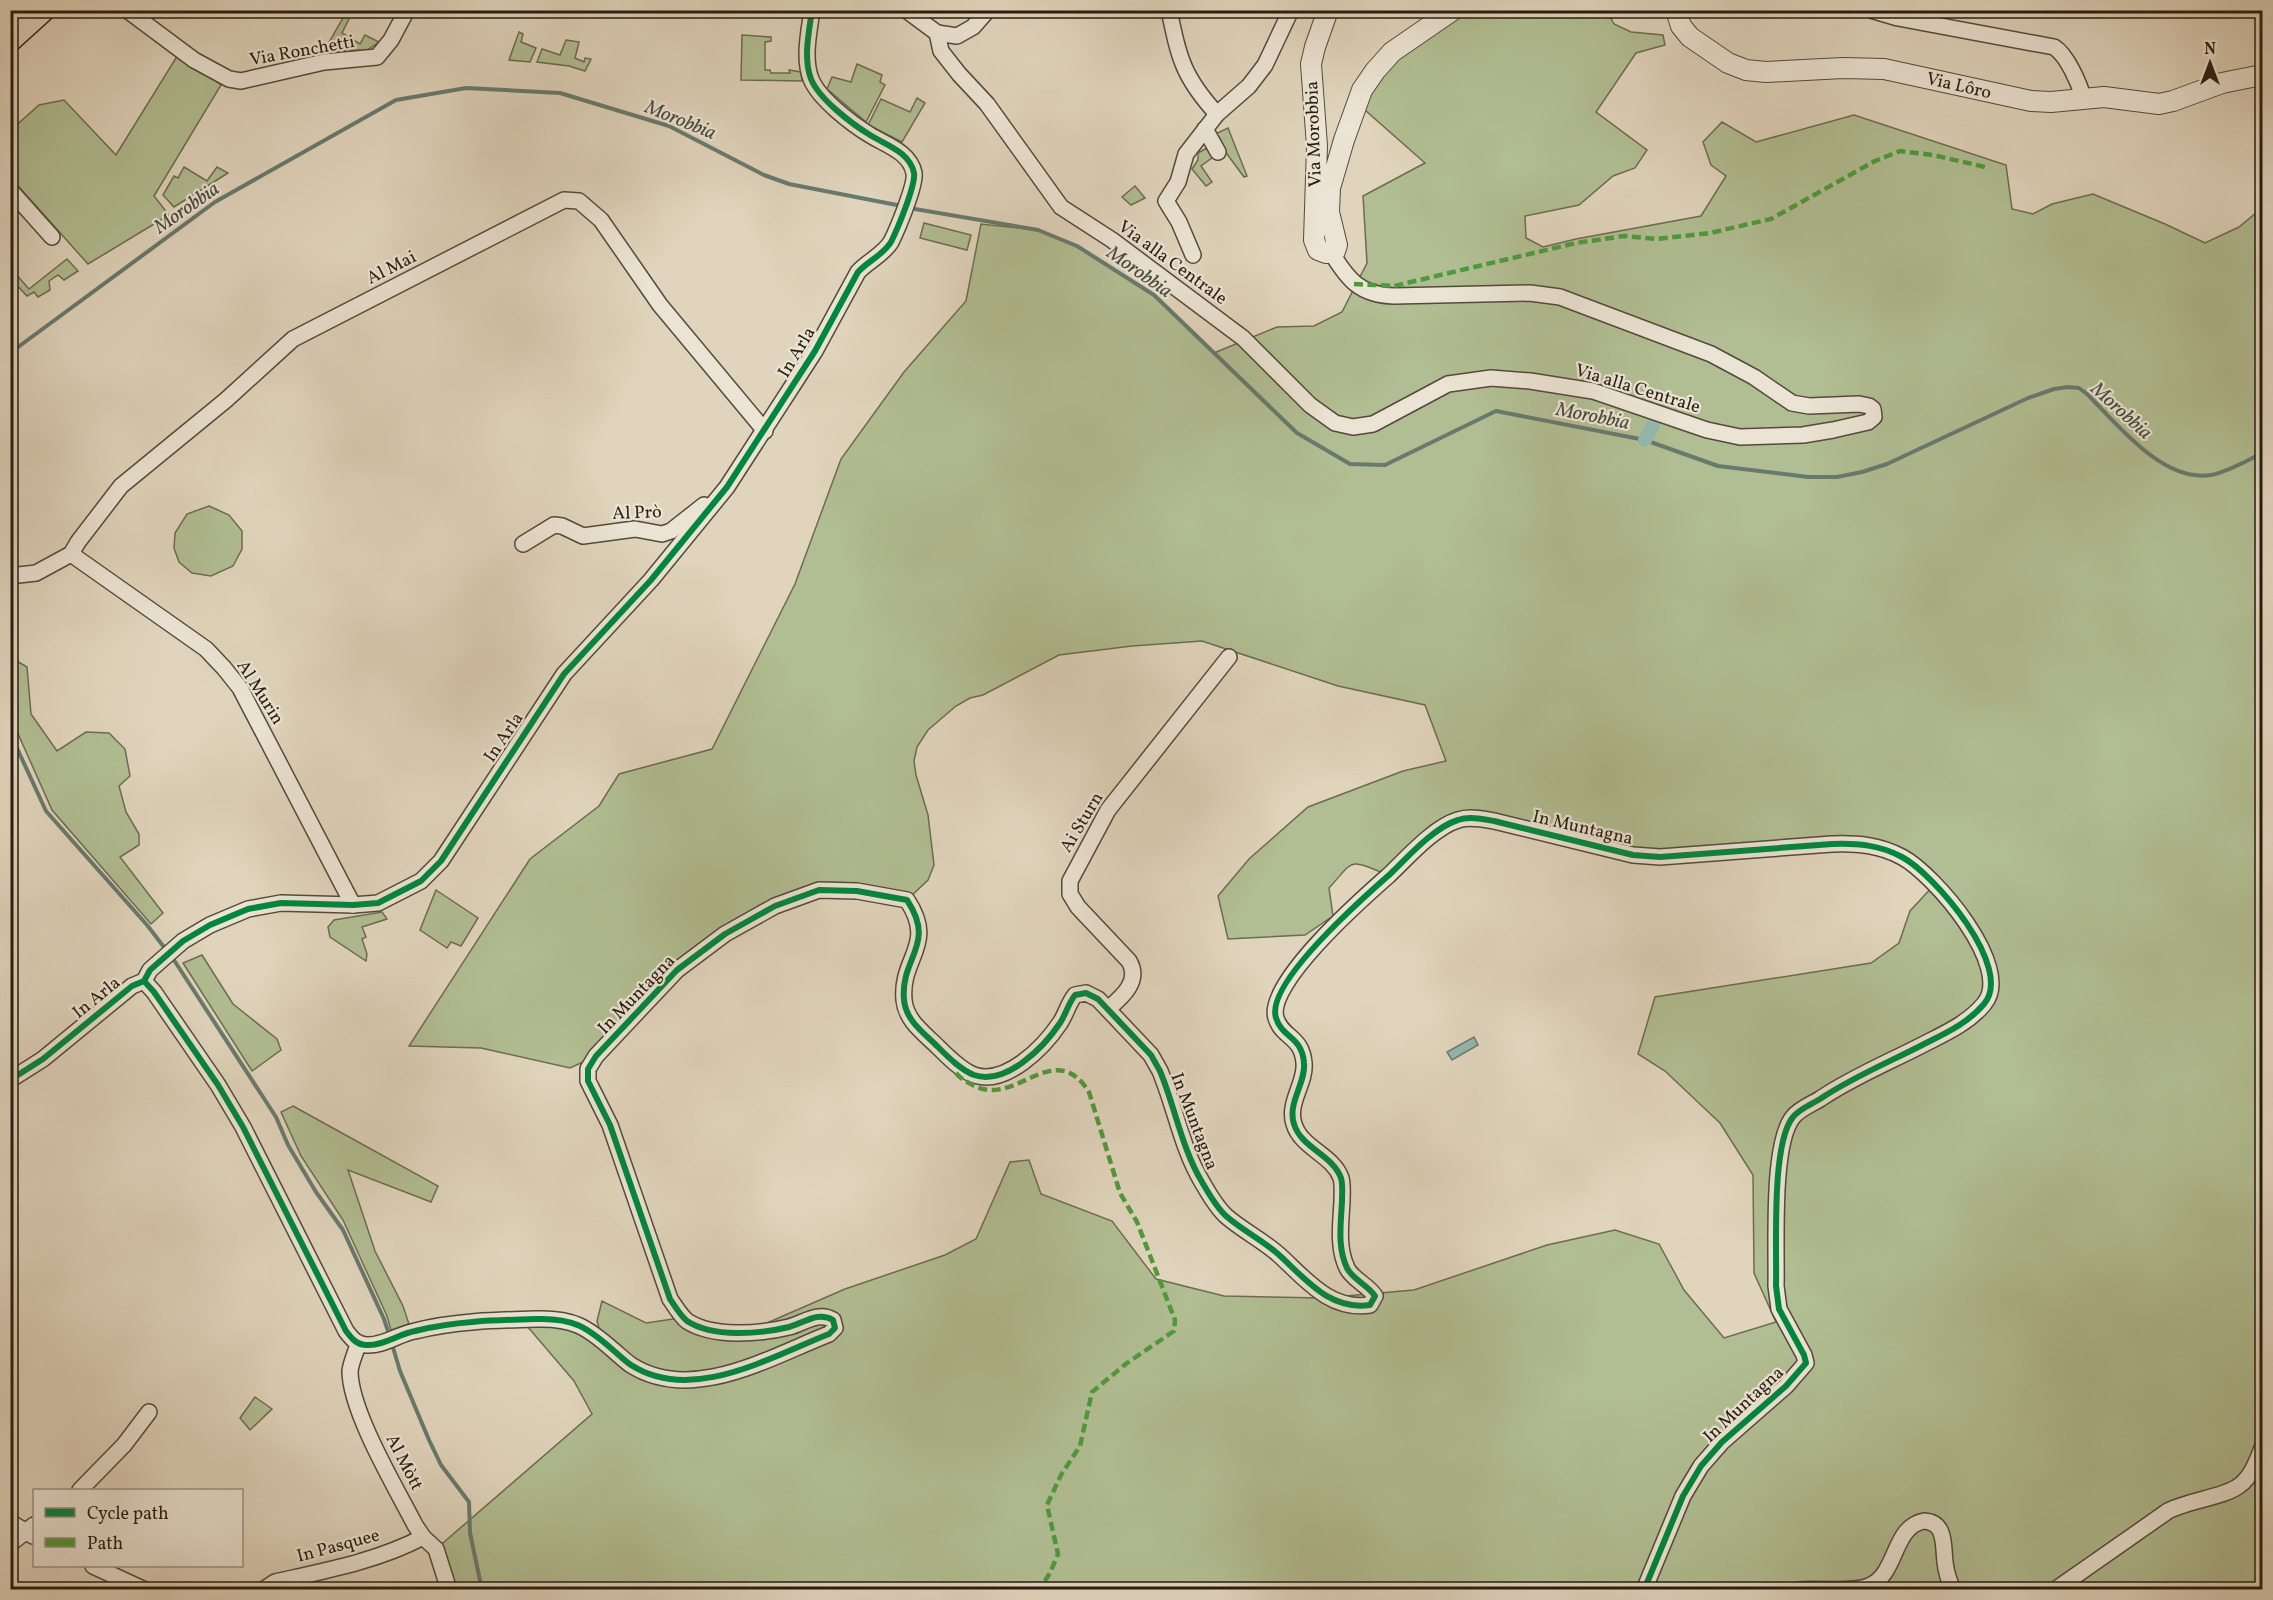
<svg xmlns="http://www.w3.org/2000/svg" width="2273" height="1600" font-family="Vollkorn,serif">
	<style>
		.green { fill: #b1bd92; stroke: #6c6c51; stroke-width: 1.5 }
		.water { fill: #94b8ad; stroke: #687a6e; stroke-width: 1.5 }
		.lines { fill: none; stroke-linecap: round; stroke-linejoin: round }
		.stream { stroke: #687a6e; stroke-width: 4 }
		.canal { stroke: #94b8ad; stroke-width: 14 }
		.minor-casing { stroke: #544a3b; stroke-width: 18 }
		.tertiary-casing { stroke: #544a3b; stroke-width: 22 }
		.primary-casing { stroke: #261c10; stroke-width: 27 }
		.minor { stroke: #ebe3d3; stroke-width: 15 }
		.tertiary { stroke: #ebe3d3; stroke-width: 20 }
		.primary { stroke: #e0d4bc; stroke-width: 24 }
		.quiet { stroke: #4e9a3c; stroke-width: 4.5; stroke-dasharray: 9 4.5; stroke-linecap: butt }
		.cycleway-casing { stroke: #ebe3d3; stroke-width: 10 }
		.cycleway { stroke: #00873e; stroke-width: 6 }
		.labels { text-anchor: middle; stroke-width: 4.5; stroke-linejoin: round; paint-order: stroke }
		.street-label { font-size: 18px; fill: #261c10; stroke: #ebe3d3 }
		.water-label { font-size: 20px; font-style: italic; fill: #474b3f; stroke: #ebe3d3 }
	</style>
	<rect width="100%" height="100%" fill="#e0d4bc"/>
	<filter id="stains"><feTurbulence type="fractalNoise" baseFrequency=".00333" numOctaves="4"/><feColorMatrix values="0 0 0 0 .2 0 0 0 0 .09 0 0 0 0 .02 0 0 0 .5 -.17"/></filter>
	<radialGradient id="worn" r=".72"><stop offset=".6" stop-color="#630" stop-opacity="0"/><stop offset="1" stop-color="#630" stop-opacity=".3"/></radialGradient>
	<g class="green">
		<path d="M 1453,10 L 1607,11 L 1614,24 L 1631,32 L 1663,35 L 1665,45 L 1636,53 L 1596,112 L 1647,150 L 1635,168 L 1613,176 L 1579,205 L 1525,216 L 1526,238 L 1543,247 L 1576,239 L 1701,216 L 1726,176 L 1711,165 L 1703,142 L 1722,122 L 1756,142 L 1854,115 L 2006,165 L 2012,209 L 2033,214 L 2052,204 L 2093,194 L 2165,224 L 2205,243 L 2239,227 L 2262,208 L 2262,1589 L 449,1589 L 436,1549 L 592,1414 L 574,1381 L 527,1326 L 560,1325 L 602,1339 L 597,1321 L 602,1301 L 646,1323 L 673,1319 L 737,1336 L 845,1289 L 945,1255 L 976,1239 L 1010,1162 L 1029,1160 L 1041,1194 L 1112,1221 L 1156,1279 L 1224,1296 L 1322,1298 L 1414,1290 L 1547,1245 L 1615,1230 L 1659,1244 L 1684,1290 L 1724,1338 L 1776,1322 L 1754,1273 L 1753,1175 L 1720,1123 L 1665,1071 L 1638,1054 L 1655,997 L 1871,963 L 1899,943 L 1910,911 L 1935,884 L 1880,847 L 1660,857 L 1459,819 L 1383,873 C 1347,858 1354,861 1329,888 L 1333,916 L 1305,935 L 1228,939 L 1218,896 L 1249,859 L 1308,807 L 1403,771 L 1446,761 L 1425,705 L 1338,686 L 1202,641 L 1132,646 L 1059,655 L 983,695 L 970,698 L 956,706 L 928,730 L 917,747 L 914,761 L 916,775 L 928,815 L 934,865 L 928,880 L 907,900 L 819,890 L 725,934 L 596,1056 L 570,1068 L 481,1048 L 409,1046 L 530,859 L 599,806 L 619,774 L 712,749 L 795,584 L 841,459 L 904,372 L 966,301 L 981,224 L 1038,230 L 1077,246 L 1154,295 L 1214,353 L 1277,327 L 1314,326 L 1342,312 L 1367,263 L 1363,196 L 1425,163 L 1357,103 L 1362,90 Z"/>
		<path d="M 347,11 L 353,11 L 342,33 L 360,44 L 365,35 L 379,42 L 367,50 L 324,51 Z"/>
		<path d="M 519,32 L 523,34 L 521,42 L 536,48 L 530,62 L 509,60 Z"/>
		<path d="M 742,35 L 771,37 L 771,41 L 765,42 L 765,70 L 770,70 L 771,73 L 790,73 L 789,70 L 801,72 L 802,81 L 741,80 Z"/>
		<path d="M 566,40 L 579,42 L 575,58 L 584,62 L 585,58 L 591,59 L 585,71 L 569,66 L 537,62 L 542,49 L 560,55 Z"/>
		<path d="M 179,53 L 221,85 L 154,196 L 169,215 L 88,264 L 11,178 L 11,130 L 39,105 L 64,100 L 116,155 Z"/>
		<path d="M 857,64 L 882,75 L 880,82 L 885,85 L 866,122 L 827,89 L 832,77 L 851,82 Z"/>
		<path d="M 917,98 L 925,103 L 902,142 L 868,125 L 881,99 L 910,112 Z"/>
		<path d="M 1228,128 L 1247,176 L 1244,177 L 1213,135 Z"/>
		<path d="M 1207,148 L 1216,155 L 1201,166 L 1212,182 L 1206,186 L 1192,169 L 1198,160 L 1198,153 Z"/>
		<path d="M 184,167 L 207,181 L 217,167 L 228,173 L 174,207 L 163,195 L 174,176 L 178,178 Z"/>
		<path d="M 1135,186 L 1145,198 L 1131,205 L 1122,197 Z"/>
		<path d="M 924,223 L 971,235 L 967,250 L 920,238 Z"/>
		<path d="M 67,259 L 78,271 L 64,280 L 58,275 L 49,281 L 50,290 L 38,297 L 34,292 L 27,296 L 11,279 L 16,274 L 29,289 Z"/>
		<path d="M 209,506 L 229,515 L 242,531 L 242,549 L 233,566 L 211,576 L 192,573 L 179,562 L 174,548 L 175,533 L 187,514 Z"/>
		<path d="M 10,657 L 27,667 L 31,714 L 57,751 L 86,732 L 109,733 L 125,749 L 130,776 L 119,786 L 126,812 L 139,834 L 139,845 L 120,857 L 163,913 L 151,924 L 52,810 L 11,718 Z"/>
		<path d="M 436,890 L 478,918 L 461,946 L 451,942 L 447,948 L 420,930 Z"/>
		<path d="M 382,912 L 387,919 L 362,927 L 366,937 L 362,939 L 367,954 L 366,961 L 330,937 L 328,927 L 334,920 Z"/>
		<path d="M 202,955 L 233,1004 L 277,1039 L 281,1050 L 252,1071 L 183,963 Z"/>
		<path d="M 293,1106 L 438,1186 L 431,1202 L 348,1170 L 375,1251 L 403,1306 L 409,1324 L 391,1330 L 387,1316 L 343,1220 L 301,1156 L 281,1112 Z"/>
		<path d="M 255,1397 L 272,1409 L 250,1430 L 240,1418 Z"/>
	</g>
	<path class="water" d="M 1474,1037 L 1478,1045 L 1452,1060 L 1447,1052 Z"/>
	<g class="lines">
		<g class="stream">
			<path d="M 909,208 L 1038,230 L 1077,246 L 1154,295 L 1297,433 L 1350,464 L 1385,465 L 1496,411 L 1645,440 L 1718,466 L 1808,477 L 1837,477 L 1862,472 L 1887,464 L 2028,398 L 2054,389 L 2068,387 L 2079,388 L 2087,394 C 2117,424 2163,483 2211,475 C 2230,471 2246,461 2262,453"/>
			<path d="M 10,353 L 215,202 L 396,100 L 466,88 L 560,93 L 669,126 L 764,175 L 789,184 L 902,206"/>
			<path d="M 10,733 L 46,811 L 147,925 L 167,951"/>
			<path d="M 172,957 L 276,1117 L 288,1145 L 316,1192 L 343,1230 L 384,1319 L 390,1337"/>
			<path d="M 392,1344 L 400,1371 L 429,1440 L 441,1465 L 469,1502 L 470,1533 L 482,1590"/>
		</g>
		<path class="canal" d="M 1645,440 L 1653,425"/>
		<g class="minor-casing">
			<g id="minor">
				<path d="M 127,10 L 194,60 L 229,79 L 241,81 L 324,62 L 377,57 L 391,40 L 407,10"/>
				<path d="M 906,10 L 937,33 L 941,51 L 959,74 L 987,104 L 1061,207 L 1112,240 L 1243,338 L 1310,405 L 1335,423 L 1353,427 L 1373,424 L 1448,384 L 1491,378 L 1530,381 L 1593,391 L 1707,430 L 1740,437 L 1803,435 L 1833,430 L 1868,422 L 1874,417 L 1873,409 L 1869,406 L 1859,404 L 1809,406 L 1792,403 L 1754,377 L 1711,354 L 1560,297 L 1530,293 L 1394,296 C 1360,295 1348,280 1331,252"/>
				<path d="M 1169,10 C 1179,58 1183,77 1217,114"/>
				<path d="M 1871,10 L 1898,18 L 2054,47 C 2067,55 2079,83 2083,97"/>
				<path d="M 937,33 L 957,36 L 973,27 L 988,10"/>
				<path d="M 1205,129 L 1218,152"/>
				<path d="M 10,190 L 52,237"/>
				<path d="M 1193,255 L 1179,222 L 1166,201 L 1178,182 L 1186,154 L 1217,114 L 1249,86 L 1265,65 L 1291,10"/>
				<path d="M 523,544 L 554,525 L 562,526 L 583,536 L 635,529 L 662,534 L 671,531 L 704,505"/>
				<path d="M 71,554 L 206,649 L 224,668 L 240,688 L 353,905"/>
				<path d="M 10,576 L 36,573 L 71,554 L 78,542 L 121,486 L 226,400 L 293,339 L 564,200 L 579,201 L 601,220 L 660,305 L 765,431"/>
				<path d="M 144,981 L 154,992 L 218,1085 L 243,1127 L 346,1331 C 352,1339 357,1345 367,1345 C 383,1346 399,1334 415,1331 C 453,1321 497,1320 537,1319 C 573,1318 587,1327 613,1350 C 619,1355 625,1361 631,1365 C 692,1404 770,1357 829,1334 L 835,1328 L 833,1320 C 818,1311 804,1323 789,1327 C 760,1334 713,1338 687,1321 C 680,1315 675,1306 670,1299 L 610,1125 L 588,1081 L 588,1069 L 596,1056 L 677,970 L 725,934 L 775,906 L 819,890 L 857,891 L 907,900 C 937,945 900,957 904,1000 C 906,1021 924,1033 938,1047 C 948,1057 961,1070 974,1075 C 1006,1086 1044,1047 1060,1023 C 1066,1014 1068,1004 1075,995 L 1086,993 L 1098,999 L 1151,1055 L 1160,1071 C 1175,1107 1182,1149 1202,1182 C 1209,1194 1216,1207 1226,1216 C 1242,1230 1262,1240 1278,1254 C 1305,1278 1329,1311 1370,1305 L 1375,1296 C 1368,1285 1352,1279 1347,1268 C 1337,1247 1341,1223 1342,1201 C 1342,1194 1343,1185 1341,1178 C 1333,1155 1301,1148 1294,1124 C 1287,1103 1306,1083 1304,1063 C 1302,1036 1282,1038 1276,1018 C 1265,984 1363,898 1388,876 C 1406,859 1434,827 1458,820 C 1469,816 1483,819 1494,821 L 1633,855 L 1660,857 L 1832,844 C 1857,843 1880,845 1902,857 C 1934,874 2015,968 1984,1004 C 1969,1022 1948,1032 1928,1042 C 1892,1061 1854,1076 1820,1099 C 1812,1104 1799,1109 1793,1117 C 1771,1144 1777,1248 1776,1286 L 1779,1309 L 1804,1355 L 1806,1363 L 1786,1386 L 1722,1442 L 1701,1466 L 1683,1496 L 1644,1590"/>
				<path d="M 1108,1009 C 1122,997 1141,981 1129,961 L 1078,907 L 1070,894 L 1070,881 L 1108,810 L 1229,657"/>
				<path d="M 10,1080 L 43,1059 L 132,986 L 144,981 L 150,970 L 183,941 L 210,925 L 248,909 L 281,903 L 353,905 L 378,903 L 421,881 L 441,861 L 564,674 L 651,580 L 727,487 L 815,351 L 858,272 C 868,261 883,255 891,242 C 897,230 916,185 914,173 C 910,152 886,145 870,135 C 852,124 819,99 811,79 C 803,58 809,32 812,10"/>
				<path d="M 358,1344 C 356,1352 351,1362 350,1371 C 350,1411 396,1488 415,1525 L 423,1537 L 436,1549 L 449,1590"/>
				<path d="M 80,1490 L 124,1445 L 149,1412"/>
				<path d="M 10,1522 L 33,1536"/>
				<path d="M 10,1544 L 34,1525"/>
				<path d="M 93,1566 L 145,1590"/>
				<path d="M 263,1590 L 275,1582 C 324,1571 378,1561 423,1537"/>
				<path d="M 1799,1590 C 1819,1588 1850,1593 1869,1586 C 1898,1574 1892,1527 1924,1521 C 1946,1522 1943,1545 1945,1562 C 1946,1572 1949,1581 1953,1590"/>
				<path d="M 2055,1590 L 2168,1511 C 2189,1500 2226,1497 2240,1485 C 2251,1477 2257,1461 2262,1448"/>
			</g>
		</g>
		<g class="tertiary-casing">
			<g id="tertiary">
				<path d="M 1328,10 L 1315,47 L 1311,64 L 1317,146 L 1314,240 L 1318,250 L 1326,253 L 1335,251 L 1337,245 L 1329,212 L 1330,188 L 1344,140 L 1362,90 L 1375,71 L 1392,52 L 1453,10"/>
				<path d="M 1676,10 L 1681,26 L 1690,37 L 1728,63 L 1746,70 L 1766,72 L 1843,68 L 1884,69 L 2031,101 L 2051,102 L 2104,97 L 2159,104 L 2173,101 L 2222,83 L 2262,75"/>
			</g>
		</g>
		<g class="primary-casing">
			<path id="primary" d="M 10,39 L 42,10"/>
		</g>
		<use href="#minor" class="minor"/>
		<use href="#tertiary" class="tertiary"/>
		<use href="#primary" class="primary"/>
		<g class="quiet">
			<path d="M 1354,284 L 1394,286 L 1576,243 L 1624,236 L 1656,239 L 1710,233 L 1771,219 L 1875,161 L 1900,151 L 1933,155 L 1985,167"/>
			<path d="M 956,1073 C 960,1078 965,1081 971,1084 C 1015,1111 1053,1035 1089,1092 L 1120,1193 L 1137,1222 L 1175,1320 L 1174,1331 L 1127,1363 L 1092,1392 L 1080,1446 L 1061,1475 L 1047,1505 L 1058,1554 L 1050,1573 L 1039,1590"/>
		</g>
		<g class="cycleway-casing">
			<g id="cycleway">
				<path d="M 144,981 L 154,992 L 218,1085 L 243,1127 L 346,1331 C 352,1339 357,1345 367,1345 C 383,1346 399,1334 415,1331 C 453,1321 497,1320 537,1319 C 573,1318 587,1327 613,1350 C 619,1355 625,1361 631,1365 C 692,1404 770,1357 829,1334 L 835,1328 L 833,1320 C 818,1311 804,1323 789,1327 C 760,1334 713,1338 687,1321 C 680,1315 675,1306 670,1299 L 610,1125 L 588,1081 L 588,1069 L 596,1056 L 677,970 L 725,934 L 775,906 L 819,890 L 857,891 L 907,900 C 937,945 900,957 904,1000 C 906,1021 924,1033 938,1047 C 948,1057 961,1070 974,1075 C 1006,1086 1044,1047 1060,1023 C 1066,1014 1068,1004 1075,995 L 1086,993 L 1098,999 L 1151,1055 L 1160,1071 C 1175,1107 1182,1149 1202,1182 C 1209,1194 1216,1207 1226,1216 C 1242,1230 1262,1240 1278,1254 C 1305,1278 1329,1311 1370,1305 L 1375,1296 C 1368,1285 1352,1279 1347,1268 C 1337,1247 1341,1223 1342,1201 C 1342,1194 1343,1185 1341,1178 C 1333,1155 1301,1148 1294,1124 C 1287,1103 1306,1083 1304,1063 C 1302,1036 1282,1038 1276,1018 C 1265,984 1363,898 1388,876 C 1406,859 1434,827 1458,820 C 1469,816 1483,819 1494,821 L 1633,855 L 1660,857 L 1832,844 C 1857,843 1880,845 1902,857 C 1934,874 2015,968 1984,1004 C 1969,1022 1948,1032 1928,1042 C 1892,1061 1854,1076 1820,1099 C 1812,1104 1799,1109 1793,1117 C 1771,1144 1777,1248 1776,1286 L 1779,1309 L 1804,1355 L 1806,1363 L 1786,1386 L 1722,1442 L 1701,1466 L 1683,1496 L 1644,1590"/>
				<path d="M 10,1080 L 43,1059 L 132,986 L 144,981 L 150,970 L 183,941 L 210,925 L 248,909 L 281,903 L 353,905 L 378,903 L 421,881 L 441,861 L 564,674 L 651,580 L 727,487 L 815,351 L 858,272 C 868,261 883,255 891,242 C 897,230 916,185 914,173 C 910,152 886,145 870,135 C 852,124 819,99 811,79 C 803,58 809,32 812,10"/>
			</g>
		</g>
		<use href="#cycleway" class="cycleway"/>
	</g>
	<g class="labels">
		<g class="street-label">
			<text transform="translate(302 50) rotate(-10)" y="6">Via Ronchetti</text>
			<text transform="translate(1959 85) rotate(13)" y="6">Via Lôro</text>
			<text transform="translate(1313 134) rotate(-92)" y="6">Via Morobbia</text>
			<text transform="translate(1173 262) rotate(36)" y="6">Via alla Centrale</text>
			<text transform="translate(391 267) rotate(-27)" y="6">Al Mai</text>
			<text transform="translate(796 352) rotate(-59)" y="6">In Arla</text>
			<text transform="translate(1638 388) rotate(17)" y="6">Via alla Centrale</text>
			<text transform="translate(637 512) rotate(-2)" y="6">Al Prò</text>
			<text transform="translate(261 692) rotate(58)" y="6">Al Murin</text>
			<text transform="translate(503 737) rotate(-56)" y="6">In Arla</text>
			<text transform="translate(1081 822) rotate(-59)" y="6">Ai Sturn</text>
			<text transform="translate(1583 827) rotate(13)" y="6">In Muntagna</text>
			<text transform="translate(636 994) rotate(-46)" y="6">In Muntagna</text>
			<text transform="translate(96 997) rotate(-39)" y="6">In Arla</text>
			<text transform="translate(1195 1121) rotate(69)" y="6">In Muntagna</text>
			<text transform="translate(1743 1404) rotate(-43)" y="6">In Muntagna</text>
			<text transform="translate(405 1462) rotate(63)" y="6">Al Mòtt</text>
			<text transform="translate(338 1545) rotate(-15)" y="6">In Pasquee</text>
		</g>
		<g class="water-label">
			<text transform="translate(681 119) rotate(22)" y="7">Morobbia</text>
			<text transform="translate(186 207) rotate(-35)" y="7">Morobbia</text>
			<text transform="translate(1140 271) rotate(35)" y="7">Morobbia</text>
			<text transform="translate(2122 410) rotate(42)" y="7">Morobbia</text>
			<text transform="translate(1593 415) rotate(11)" y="7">Morobbia</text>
		</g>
	</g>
	<rect width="2273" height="1600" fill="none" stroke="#e0d4bc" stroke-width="36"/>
	<rect x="12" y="12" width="2249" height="1576" fill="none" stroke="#261c10" stroke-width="3"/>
	<rect x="18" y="18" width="2237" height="1564" fill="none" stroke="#261c10" stroke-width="1.5"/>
	<rect x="33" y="1489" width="210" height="78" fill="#ebe3d3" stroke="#9c9385" stroke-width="1.5"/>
	<rect x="45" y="1508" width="30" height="9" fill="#00873e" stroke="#9c9385" stroke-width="1.5"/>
	<text x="87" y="1519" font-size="18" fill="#261c10">Cycle path</text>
	<rect x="45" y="1538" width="30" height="9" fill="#4e9a3c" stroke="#9c9385" stroke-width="1.5"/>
	<text x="87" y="1549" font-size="18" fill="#261c10">Path</text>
	<g transform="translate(2210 63)" stroke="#ebe3d3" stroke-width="4.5" paint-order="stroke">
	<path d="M0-4.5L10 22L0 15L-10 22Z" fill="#261c10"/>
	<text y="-9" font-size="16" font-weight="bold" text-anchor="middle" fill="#261c10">N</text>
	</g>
	<rect width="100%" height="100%" filter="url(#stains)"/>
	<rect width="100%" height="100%" fill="url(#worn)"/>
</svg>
